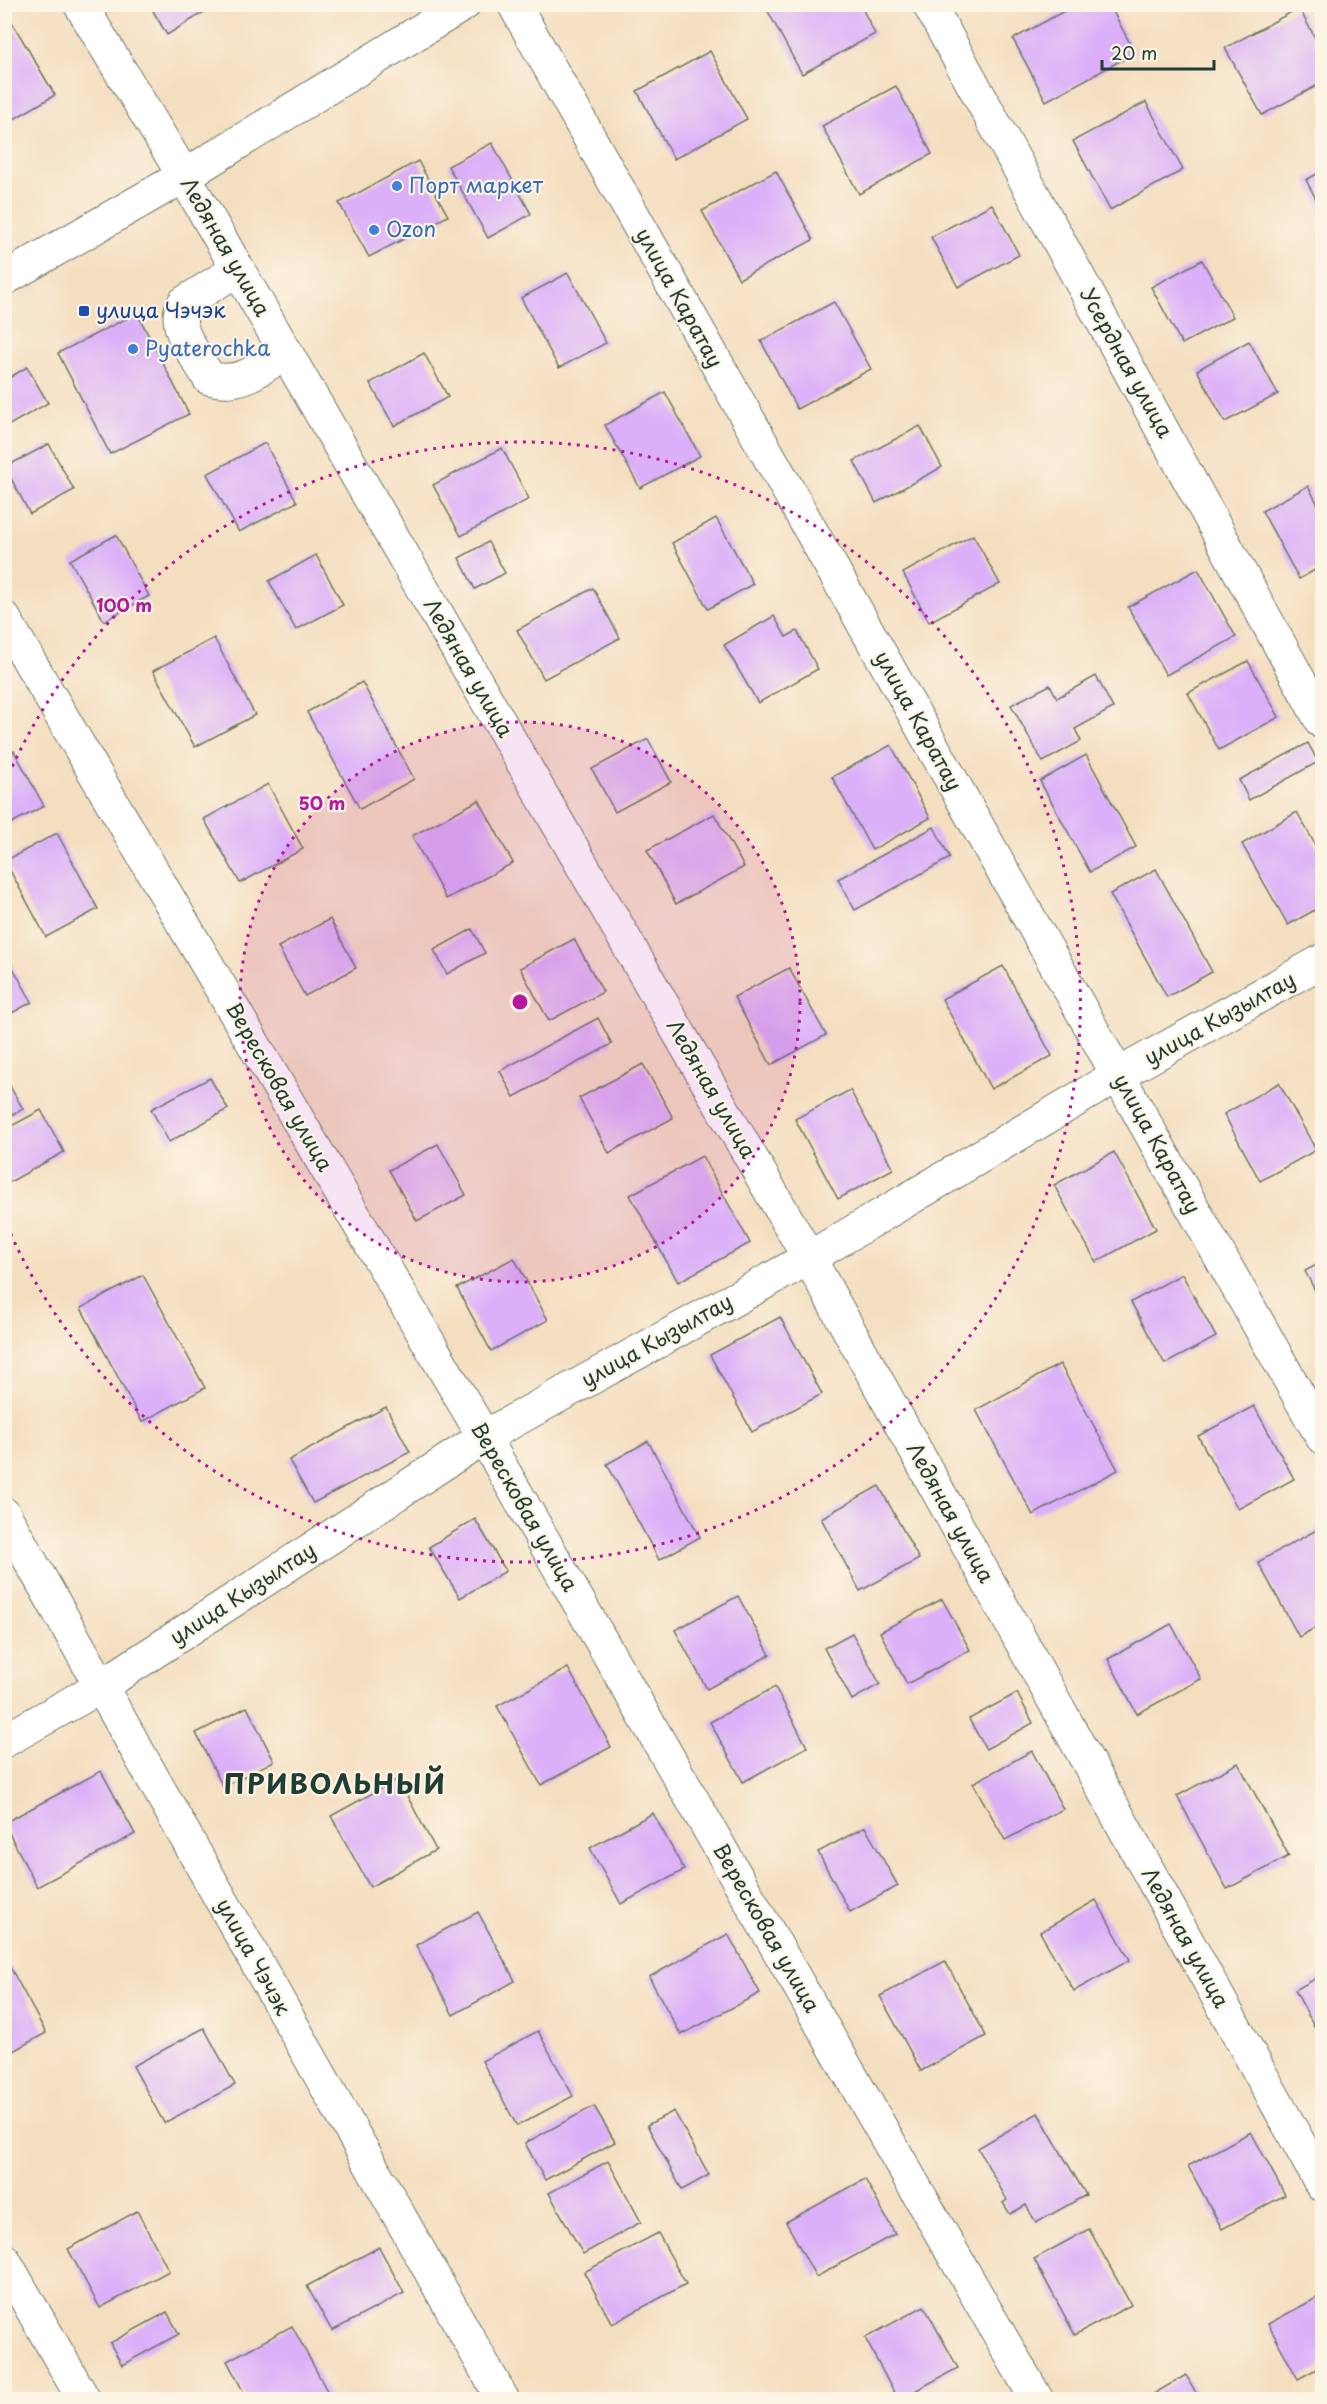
<svg xmlns="http://www.w3.org/2000/svg" width="1327" height="2404" font-family="'Playpen Sans',sans-serif">
	<style>
		.building { fill: #dbb0f8 }
		.lines { fill: none; stroke-linecap: round; stroke-linejoin: round }
		.minor-casing { stroke: #6a7565; stroke-width: 35 }
		.minor { stroke: #fff; stroke-width: 33 }
		.ring { fill: none; stroke: #b5179e; stroke-width: 3; stroke-dasharray: 3 6 }
		.shop-dot { fill: #3f7fe0; stroke: #fcf5e5; stroke-width: 2 }
		.transit-dot { fill: #1a4fb4; stroke: #fcf5e5; stroke-width: 2 }
		.labels { text-anchor: middle; stroke-width: 4.5; stroke-linejoin: round; paint-order: stroke }
		.shop-label { font-size: 21px; fill: #366cbe; stroke: #fcf5e5; text-anchor: start }
		.street-label { font-size: 21px; fill: #1f3d34; stroke: #fcf5e5 }
		.transit-label { font-size: 21px; fill: #164399; stroke: #fcf5e5; text-anchor: start }
		.district-label { font-size: 27px; font-weight: bold; letter-spacing: 1.5px; fill: #1f3d34; stroke: #fcf5e5 }
		.centre { fill: #b5179e; stroke: #fcf5e5; stroke-width: 3 }
		.ring-label { font-size: 18px; text-anchor: middle; font-weight: bold; fill: #b5179e; stroke: #fcf5e5; stroke-width: 4.5; stroke-linejoin: round; paint-order: stroke }
	</style>
	<rect width="100%" height="100%" fill="#fcf5e5"/>
	<filter id="ink" filterUnits="userSpaceOnUse"><feTurbulence type="fractalNoise" baseFrequency=".0167" numOctaves="2"/><feDisplacementMap in="SourceGraphic" scale="12" xChannelSelector="R" yChannelSelector="G"/><feConvolveMatrix kernelMatrix="1 2 1 2 8 2 1 2 1" color-interpolation-filters="sRGB"/></filter>
	<filter id="wash" filterUnits="userSpaceOnUse"><feTurbulence type="fractalNoise" baseFrequency=".008" numOctaves="4" result="noise"/><feDisplacementMap in="SourceGraphic" scale="24" xChannelSelector="R" yChannelSelector="G"/><feGaussianBlur stdDeviation="1.35" result="paint"/><feColorMatrix in="noise" values="0 0 0 0 0 0 0 0 0 0 0 0 0 0 0 0 0 1.4 0 .05"/><feComposite in="paint" operator="in"/></filter>
	<g filter="url(#wash)">
		<rect width="100%" height="100%" fill="#f4dec0"/>
		<g id="blocks">
			<g class="building">
				<path d="M 149,4 L 217,4 L 167,35 Z"/>
				<path d="M 767,4 L 860,4 L 875,34 L 802,74 L 765,6 Z"/>
				<path d="M 1077,4 L 1109,4 L 1135,53 L 1046,101 L 1013,39 Z"/>
				<path d="M 1299,8 L 1322,51 L 1322,83 L 1262,115 L 1225,48 Z"/>
				<path d="M 6,12 L 55,95 L 4,125 L 4,13 Z"/>
				<path d="M 710,51 L 747,119 L 674,159 L 637,91 Z"/>
				<path d="M 896,86 L 932,154 L 859,194 L 822,126 Z"/>
				<path d="M 1146,102 L 1183,170 L 1110,210 L 1073,141 Z"/>
				<path d="M 492,143 L 531,214 L 488,238 L 448,166 Z"/>
				<path d="M 418,161 L 448,216 L 369,257 L 339,203 Z"/>
				<path d="M 776,171 L 813,240 L 739,279 L 702,211 Z"/>
				<path d="M 1322,171 L 1322,210 L 1306,180 Z"/>
				<path d="M 992,204 L 1019,255 L 958,287 L 931,237 Z"/>
				<path d="M 1202,260 L 1233,317 L 1182,344 L 1151,287 Z"/>
				<path d="M 568,273 L 606,343 L 559,368 L 521,298 Z"/>
				<path d="M 834,302 L 871,369 L 797,409 L 761,341 Z"/>
				<path d="M 137,313 L 189,414 L 110,454 L 58,353 Z"/>
				<path d="M 1249,341 L 1278,394 L 1225,422 L 1197,370 Z"/>
				<path d="M 424,353 L 448,397 L 394,426 L 370,383 Z"/>
				<path d="M 27,367 L 48,403 L 4,428 L 4,381 Z"/>
				<path d="M 665,392 L 700,456 L 640,488 L 605,425 Z"/>
				<path d="M 920,426 L 942,467 L 876,503 L 854,461 Z"/>
				<path d="M 265,443 L 297,502 L 239,532 L 207,474 Z"/>
				<path d="M 49,444 L 74,490 L 30,514 L 5,467 Z"/>
				<path d="M 502,448 L 529,499 L 461,536 L 433,485 Z"/>
				<path d="M 1308,486 L 1322,512 L 1322,566 L 1299,579 L 1262,511 Z"/>
				<path d="M 716,518 L 753,584 L 708,609 L 672,543 Z"/>
				<path d="M 116,535 L 149,596 L 104,621 L 70,560 Z"/>
				<path d="M 973,535 L 1000,584 L 929,622 L 903,573 Z"/>
				<path d="M 488,542 L 505,573 L 475,589 L 459,558 Z"/>
				<path d="M 316,555 L 343,605 L 296,630 L 269,581 Z"/>
				<path d="M 1198,569 L 1236,637 L 1166,675 L 1128,607 Z"/>
				<path d="M 593,588 L 620,638 L 544,679 L 517,630 Z"/>
				<path d="M 774,616 L 786,637 L 797,631 L 818,669 L 758,703 L 724,645 Z"/>
				<path d="M 214,638 L 255,715 L 195,747 L 153,671 Z"/>
				<path d="M 1248,661 L 1279,717 L 1219,750 L 1188,693 Z"/>
				<path d="M 1096,676 L 1113,708 L 1075,729 L 1081,741 L 1043,762 L 1011,705 L 1050,685 L 1057,698 Z"/>
				<path d="M 362,682 L 414,779 L 360,809 L 307,712 Z"/>
				<path d="M 648,739 L 671,782 L 615,812 L 592,769 Z"/>
				<path d="M 1308,743 L 1318,762 L 1249,800 L 1239,780 Z"/>
				<path d="M 891,745 L 930,818 L 872,850 L 832,777 Z"/>
				<path d="M 14,751 L 44,806 L 4,827 L 4,756 Z"/>
				<path d="M 1086,755 L 1136,847 L 1090,872 L 1040,781 Z"/>
				<path d="M 268,784 L 303,849 L 240,883 L 204,819 Z"/>
				<path d="M 479,800 L 513,863 L 446,899 L 412,836 Z"/>
				<path d="M 1297,812 L 1322,857 L 1322,906 L 1288,925 L 1242,844 Z"/>
				<path d="M 714,814 L 744,867 L 676,904 L 647,850 Z"/>
				<path d="M 934,827 L 950,858 L 855,910 L 838,879 Z"/>
				<path d="M 57,833 L 98,909 L 46,937 L 5,861 Z"/>
				<path d="M 1156,869 L 1212,972 L 1167,997 L 1110,894 Z"/>
				<path d="M 330,919 L 356,968 L 305,996 L 278,947 Z"/>
				<path d="M 472,929 L 485,953 L 447,974 L 434,950 Z"/>
				<path d="M 574,939 L 603,992 L 549,1021 L 520,968 Z"/>
				<path d="M 4,952 L 32,1002 L 12,1013 L 4,1000 Z"/>
				<path d="M 1003,966 L 1052,1056 L 991,1089 L 942,999 Z"/>
				<path d="M 789,968 L 826,1035 L 771,1065 L 734,997 Z"/>
				<path d="M 598,1018 L 612,1044 L 514,1097 L 500,1071 Z"/>
				<path d="M 643,1064 L 673,1118 L 609,1153 L 579,1098 Z"/>
				<path d="M 4,1076 L 23,1109 L 4,1119 Z"/>
				<path d="M 210,1078 L 228,1109 L 169,1142 L 151,1109 Z"/>
				<path d="M 1279,1083 L 1316,1150 L 1260,1181 L 1224,1114 Z"/>
				<path d="M 850,1090 L 893,1169 L 838,1199 L 795,1119 Z"/>
				<path d="M 41,1110 L 64,1152 L 10,1182 L 4,1172 L 4,1130 Z"/>
				<path d="M 438,1144 L 466,1195 L 417,1221 L 389,1170 Z"/>
				<path d="M 1114,1152 L 1156,1229 L 1096,1262 L 1054,1185 Z"/>
				<path d="M 702,1156 L 750,1243 L 678,1282 L 630,1195 Z"/>
				<path d="M 514,1258 L 548,1320 L 491,1351 L 457,1288 Z"/>
				<path d="M 1322,1262 L 1322,1304 L 1305,1271 Z"/>
				<path d="M 1182,1274 L 1216,1337 L 1165,1364 L 1131,1302 Z"/>
				<path d="M 143,1275 L 205,1388 L 142,1422 L 81,1308 Z"/>
				<path d="M 780,1317 L 822,1394 L 752,1432 L 710,1355 Z"/>
				<path d="M 1060,1364 L 1118,1470 L 1033,1515 L 976,1410 Z"/>
				<path d="M 1254,1406 L 1294,1479 L 1238,1509 L 1198,1436 Z"/>
				<path d="M 386,1407 L 410,1452 L 313,1503 L 289,1460 Z"/>
				<path d="M 648,1441 L 700,1537 L 659,1560 L 607,1464 Z"/>
				<path d="M 879,1486 L 919,1559 L 860,1591 L 821,1518 Z"/>
				<path d="M 475,1519 L 506,1571 L 460,1598 L 429,1547 Z"/>
				<path d="M 1322,1527 L 1322,1624 L 1299,1637 L 1258,1562 Z"/>
				<path d="M 738,1596 L 770,1655 L 707,1689 L 675,1630 Z"/>
				<path d="M 942,1599 L 970,1650 L 907,1684 L 880,1632 Z"/>
				<path d="M 1171,1624 L 1201,1679 L 1137,1714 L 1108,1659 Z"/>
				<path d="M 852,1633 L 880,1684 L 852,1700 L 824,1648 Z"/>
				<path d="M 568,1668 L 611,1747 L 541,1785 L 497,1706 Z"/>
				<path d="M 775,1687 L 807,1747 L 743,1782 L 710,1722 Z"/>
				<path d="M 1017,1693 L 1033,1723 L 986,1749 L 969,1719 Z"/>
				<path d="M 247,1707 L 274,1761 L 223,1787 L 196,1733 Z"/>
				<path d="M 1032,1751 L 1063,1809 L 1005,1840 L 973,1783 Z"/>
				<path d="M 1238,1763 L 1289,1856 L 1227,1889 L 1177,1796 Z"/>
				<path d="M 101,1771 L 135,1834 L 37,1887 L 4,1823 Z"/>
				<path d="M 398,1779 L 436,1850 L 370,1887 L 331,1816 Z"/>
				<path d="M 653,1813 L 684,1870 L 621,1904 L 590,1848 Z"/>
				<path d="M 865,1827 L 898,1886 L 850,1912 L 818,1852 Z"/>
				<path d="M 1096,1900 L 1130,1960 L 1074,1991 L 1040,1932 Z"/>
				<path d="M 478,1912 L 515,1981 L 453,2015 L 416,1945 Z"/>
				<path d="M 728,1934 L 760,1993 L 681,2035 L 649,1977 Z"/>
				<path d="M 945,1961 L 986,2036 L 921,2071 L 880,1996 Z"/>
				<path d="M 9,1965 L 46,2033 L 4,2056 L 4,1968 Z"/>
				<path d="M 1322,1975 L 1322,2041 L 1295,1990 Z"/>
				<path d="M 204,2028 L 235,2085 L 164,2123 L 133,2066 Z"/>
				<path d="M 538,2031 L 573,2096 L 517,2126 L 482,2061 Z"/>
				<path d="M 594,2106 L 615,2142 L 545,2180 L 525,2143 Z"/>
				<path d="M 674,2111 L 709,2175 L 682,2190 L 647,2125 Z"/>
				<path d="M 1038,2113 L 1086,2195 L 1036,2223 L 1026,2205 L 1010,2214 L 1003,2203 L 1007,2200 L 978,2148 Z"/>
				<path d="M 1251,2132 L 1285,2195 L 1222,2229 L 1188,2166 Z"/>
				<path d="M 608,2161 L 641,2222 L 583,2254 L 549,2193 Z"/>
				<path d="M 865,2179 L 895,2234 L 816,2277 L 786,2222 Z"/>
				<path d="M 137,2211 L 169,2271 L 100,2308 L 68,2249 Z"/>
				<path d="M 1089,2229 L 1131,2305 L 1075,2335 L 1034,2259 Z"/>
				<path d="M 658,2233 L 686,2284 L 612,2324 L 584,2272 Z"/>
				<path d="M 379,2247 L 404,2293 L 332,2331 L 307,2286 Z"/>
				<path d="M 1322,2295 L 1322,2366 L 1298,2379 L 1268,2324 Z"/>
				<path d="M 924,2306 L 958,2368 L 898,2400 L 865,2338 Z"/>
				<path d="M 167,2312 L 179,2334 L 122,2365 L 110,2343 Z"/>
				<path d="M 292,2326 L 332,2400 L 248,2400 L 227,2361 Z"/>
				<path d="M 1186,2375 L 1200,2400 L 1143,2400 Z"/>
			</g>
		</g>
	</g>
	<g filter="url(#ink)">
		<use href="#blocks" fill-opacity="0" stroke="#6a7565" stroke-width="1.5"/>
		<g class="lines">
			<g class="minor-casing">
				<g id="minor">
					<path d="M 80,4 L 184,176 L 809,1258 L 1322,2185"/>
					<path d="M 514,4 L 1322,1437"/>
					<path d="M 929,4 L 1322,722"/>
					<path d="M 238,269 L 184,303 C 170,327 197,356 209,378 C 242,387 260,368 286,352"/>
					<path d="M 4,279 L 184,176 L 464,4"/>
					<path d="M 4,618 L 484,1437 L 1037,2400"/>
					<path d="M 4,1514 L 503,2400"/>
					<path d="M 4,1741 L 100,1687 L 484,1437 L 809,1258 L 1118,1075 L 1322,961"/>
					<path d="M 4,2260 L 84,2400"/>
				</g>
			</g>
			<use href="#minor" class="minor"/>
		</g>
	</g>
	<circle cx="520" cy="1002" r="280" fill="#b5179e" fill-opacity=".12"/>
	<g class="ring">
		<circle cx="520" cy="1002" r="280"/>
		<path d="M5 783A560 560 0 1 1 5 1221"/>
	</g>
	<g class="shop-dot">
		<circle cx="397" cy="186" r="6"/>
		<circle cx="374" cy="230" r="6"/>
		<circle cx="133" cy="349" r="6"/>
	</g>
	<rect class="transit-dot" x="78" y="305" width="12" height="12" rx="3"/>
	<g class="labels">
		<g class="shop-label">
			<text x="409" y="193">Порт маркет</text>
			<text x="386" y="237">Ozon</text>
			<text x="145" y="356">Pyaterochka</text>
		</g>
		<g class="street-label">
			<text transform="translate(225 247) rotate(60)" y="7">Ледяная улица</text>
			<text transform="translate(679 298) rotate(61)" y="7">улица Каратау</text>
			<text transform="translate(1126 363) rotate(61)" y="7">Усердная улица</text>
			<text transform="translate(468 668) rotate(60)" y="7">Ледяная улица</text>
			<text transform="translate(918 721) rotate(61)" y="7">улица Каратау</text>
			<text transform="translate(1220 1019) rotate(-29)" y="7">улица Кызылтау</text>
			<text transform="translate(279 1087) rotate(60)" y="7">Вересковая улица</text>
			<text transform="translate(711 1089) rotate(60)" y="7">Ледяная улица</text>
			<text transform="translate(1157 1144) rotate(61)" y="7">улица Каратау</text>
			<text transform="translate(657 1341) rotate(-29)" y="7">улица Кызылтау</text>
			<text transform="translate(524 1507) rotate(60)" y="7">Вересковая улица</text>
			<text transform="translate(950 1513) rotate(61)" y="7">Ледяная улица</text>
			<text transform="translate(243 1594) rotate(-33)" y="7">улица Кызылтау</text>
			<text transform="translate(766 1928) rotate(60)" y="7">Вересковая улица</text>
			<text transform="translate(1185 1938) rotate(61)" y="7">Ледяная улица</text>
			<text transform="translate(253 1957) rotate(61)" y="7">улица Чэчэк</text>
		</g>
		<g class="transit-label">
			<text x="96" y="318">улица Чэчэк</text>
		</g>
		<g class="district-label">
			<text x="335" y="1794">ПРИВОЛЬНЫЙ</text>
		</g>
	</g>
	<circle cx="520" cy="1002" r="9" class="centre"/>
	<g class="ring-label">
		<text x="124" y="612">100 m</text>
		<text x="322" y="810">50 m</text>
	</g>
	<rect width="1327" height="2404" fill="none" stroke="#fcf5e5" stroke-width="24"/>
	<path d="M1102 60v9h112v-9" fill="none" stroke="#1f3d34" stroke-width="3"/>
	<text x="1111" y="60" font-size="18" fill="#1f3d34" stroke="#fcf5e5" stroke-width="4.5" paint-order="stroke">20 m</text>
</svg>
